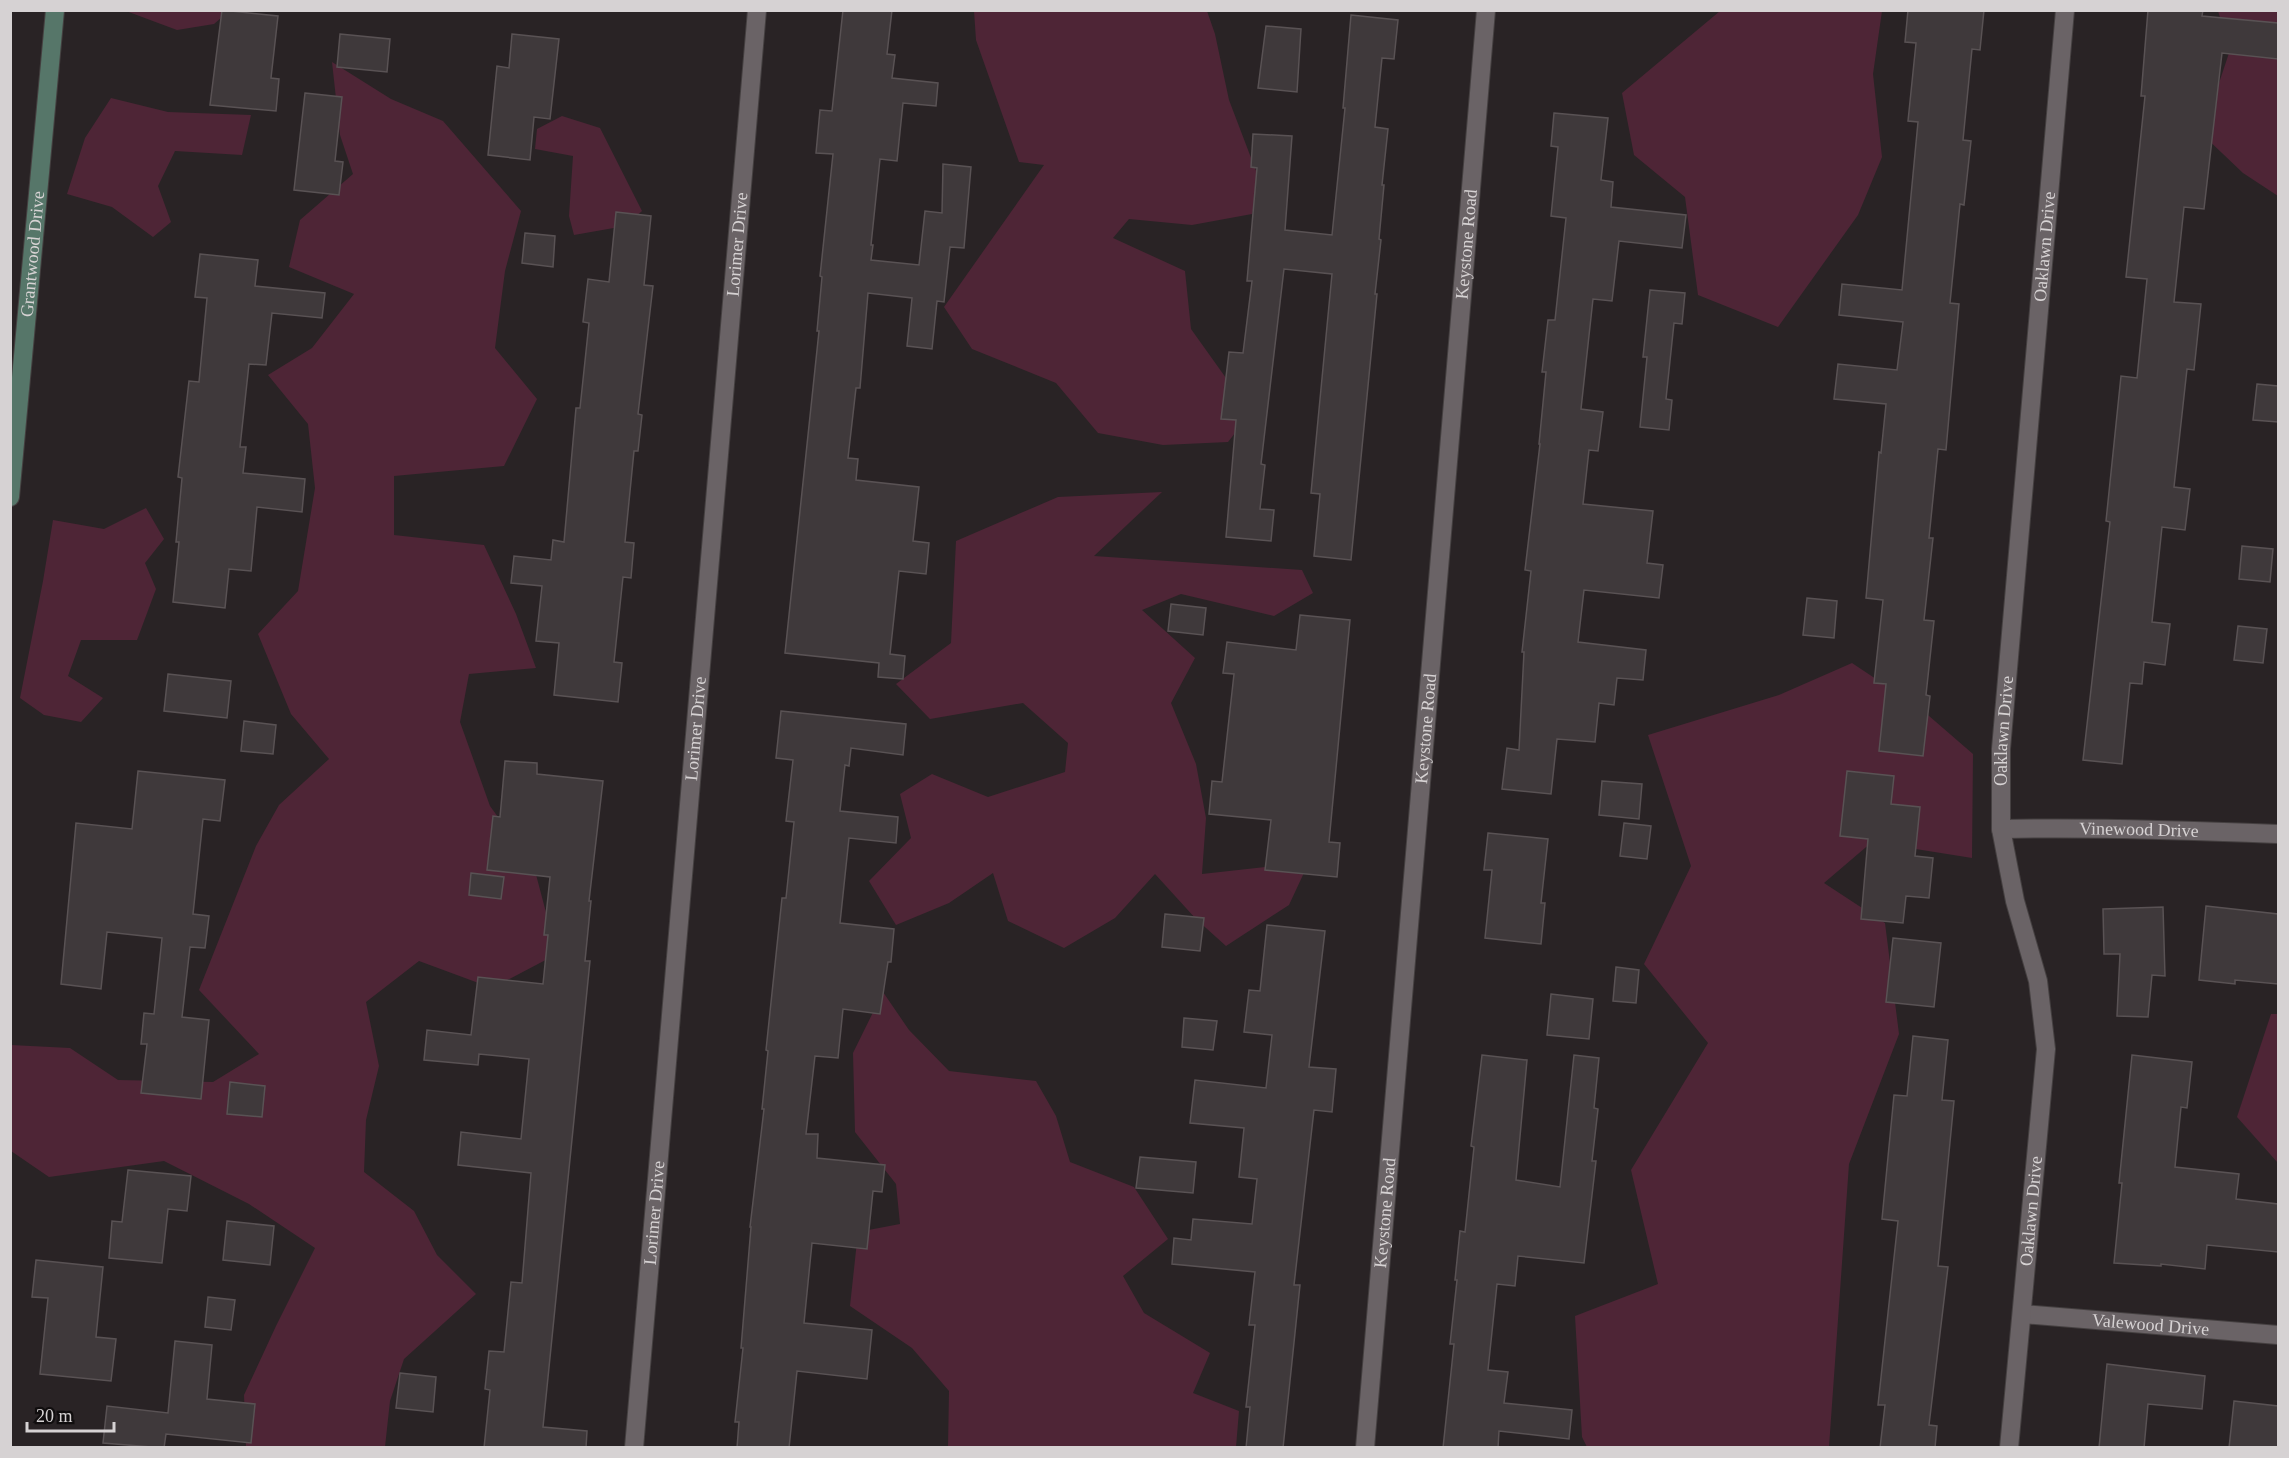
<svg xmlns="http://www.w3.org/2000/svg" width="2289" height="1458" font-family="'Times New Roman',serif">
	<style>
		.green { fill: #4e2536 }
		.building { fill: #3f393b; stroke: #595254; stroke-width: 1.5 }
		.lines { fill: none; stroke-linecap: round; stroke-linejoin: round }
		.street-casing { stroke: #454041; stroke-width: 20 }
		.secondary-casing { stroke: #454041; stroke-width: 20 }
		.street { stroke: #6a6366; stroke-width: 18 }
		.secondary { stroke: #567669; stroke-width: 18 }
		.labels { text-anchor: middle; stroke-width: 5; stroke-linejoin: round; paint-order: stroke }
		.street-label { font-size: 18px; fill: #d6d2d3; stroke: #100d0e }
	</style>
	<rect width="100%" height="100%" fill="#292325"/>
	<g class="green">
		<path d="M 126,11 L 229,11 L 214,24 L 177,30 Z"/>
		<path d="M 974,11 L 1207,11 L 1215,34 L 1229,100 L 1261,184 L 1252,214 L 1192,225 L 1129,219 L 1113,238 L 1185,271 L 1191,329 L 1251,413 L 1228,442 L 1163,445 L 1098,433 L 1056,383 L 972,349 L 944,307 L 1044,165 L 1019,162 L 976,40 Z"/>
		<path d="M 1720,11 L 1882,11 L 1873,74 L 1882,157 L 1858,215 L 1778,327 L 1698,295 L 1685,197 L 1634,155 L 1622,93 Z"/>
		<path d="M 2218,11 L 2278,11 L 2278,196 L 2243,173 L 2202,134 L 2230,50 Z"/>
		<path d="M 332,62 L 391,99 L 443,121 L 521,211 L 505,271 L 495,348 L 537,399 L 504,466 L 394,476 L 394,535 L 484,545 L 516,614 L 536,668 L 469,674 L 460,722 L 490,806 L 534,867 L 557,954 L 492,988 L 419,961 L 366,1002 L 379,1066 L 366,1120 L 364,1172 L 414,1211 L 437,1255 L 476,1294 L 404,1359 L 390,1401 L 385,1447 L 246,1447 L 244,1395 L 276,1326 L 315,1248 L 249,1204 L 164,1161 L 49,1177 L 11,1151 L 11,1045 L 70,1048 L 118,1080 L 213,1082 L 259,1054 L 199,990 L 256,846 L 279,805 L 329,759 L 291,714 L 258,634 L 298,591 L 315,488 L 308,424 L 268,375 L 312,348 L 354,294 L 289,267 L 300,220 L 353,174 L 340,135 Z"/>
		<path d="M 111,98 L 168,112 L 251,115 L 242,155 L 175,151 L 158,186 L 171,222 L 153,237 L 112,207 L 67,194 L 85,138 Z"/>
		<path d="M 562,116 L 600,128 L 642,211 L 625,226 L 574,235 L 569,216 L 573,156 L 535,149 L 537,129 Z"/>
		<path d="M 1162,492 L 1094,556 L 1302,570 L 1313,593 L 1274,616 L 1181,594 L 1142,610 L 1195,658 L 1171,703 L 1196,764 L 1206,818 L 1202,874 L 1309,862 L 1289,905 L 1226,946 L 1196,919 L 1155,874 L 1115,918 L 1064,948 L 1008,921 L 993,873 L 949,903 L 896,925 L 869,881 L 911,838 L 900,794 L 932,774 L 988,797 L 1065,772 L 1068,743 L 1023,703 L 930,719 L 896,684 L 951,643 L 956,541 L 1058,497 Z"/>
		<path d="M 146,508 L 164,539 L 145,563 L 156,589 L 137,640 L 81,640 L 68,676 L 103,698 L 81,722 L 44,715 L 20,698 L 43,581 L 53,520 L 104,529 Z"/>
		<path d="M 1852,663 L 1921,709 L 1973,754 L 1972,858 L 1872,842 L 1824,883 L 1885,923 L 1899,1034 L 1849,1164 L 1829,1447 L 1587,1447 L 1582,1437 L 1575,1316 L 1658,1284 L 1631,1170 L 1708,1043 L 1644,964 L 1691,866 L 1648,735 L 1779,695 Z"/>
		<path d="M 883,992 L 909,1030 L 949,1071 L 1036,1081 L 1056,1116 L 1070,1162 L 1134,1187 L 1168,1239 L 1123,1276 L 1144,1313 L 1210,1353 L 1193,1393 L 1239,1411 L 1236,1447 L 948,1447 L 949,1391 L 912,1348 L 850,1306 L 858,1232 L 900,1224 L 896,1184 L 855,1132 L 853,1053 Z"/>
		<path d="M 2271,1014 L 2278,1014 L 2278,1163 L 2237,1117 Z"/>
	</g>
	<g class="building">
		<path d="M 222,10 L 278,16 L 271,78 L 279,79 L 276,111 L 210,105 Z"/>
		<path d="M 843,10 L 892,10 L 887,54 L 895,55 L 892,78 L 938,83 L 936,106 L 903,103 L 897,161 L 880,159 L 871,245 L 873,245 L 871,260 L 919,265 L 925,211 L 942,213 L 943,164 L 971,167 L 964,248 L 950,247 L 944,302 L 937,301 L 932,349 L 907,346 L 912,298 L 868,293 L 860,388 L 856,388 L 848,458 L 858,459 L 856,480 L 919,487 L 913,541 L 929,543 L 926,574 L 899,571 L 890,654 L 905,656 L 903,679 L 878,677 L 879,663 L 785,653 L 819,331 L 817,331 L 822,277 L 820,276 L 833,154 L 816,153 L 820,110 L 832,111 Z"/>
		<path d="M 1908,10 L 1984,10 L 1980,50 L 1972,49 L 1963,140 L 1971,141 L 1964,205 L 1960,204 L 1950,303 L 1959,304 L 1946,450 L 1938,449 L 1929,538 L 1933,538 L 1924,620 L 1934,621 L 1926,695 L 1930,696 L 1923,756 L 1879,751 L 1886,684 L 1874,683 L 1883,600 L 1866,598 L 1879,452 L 1881,453 L 1886,404 L 1834,399 L 1838,364 L 1897,370 L 1903,322 L 1839,315 L 1842,284 L 1902,290 L 1918,122 L 1908,121 L 1916,43 L 1905,42 Z"/>
		<path d="M 2148,10 L 2203,10 L 2202,16 L 2278,23 L 2278,59 L 2222,53 L 2204,209 L 2184,207 L 2174,302 L 2201,304 L 2194,370 L 2187,369 L 2174,487 L 2190,489 L 2185,530 L 2162,527 L 2152,622 L 2170,624 L 2165,665 L 2144,662 L 2142,684 L 2130,683 L 2122,764 L 2083,760 L 2110,522 L 2106,521 L 2121,376 L 2137,378 L 2147,279 L 2126,277 L 2145,96 L 2141,96 Z"/>
		<path d="M 1351,15 L 1398,20 L 1394,59 L 1382,58 L 1375,127 L 1388,129 L 1382,185 L 1384,185 L 1379,239 L 1381,240 L 1375,294 L 1377,294 L 1351,560 L 1314,556 L 1320,494 L 1311,493 L 1332,274 L 1284,269 L 1261,464 L 1265,465 L 1260,509 L 1274,510 L 1271,541 L 1226,537 L 1236,420 L 1221,419 L 1229,352 L 1243,353 L 1252,281 L 1247,281 L 1257,168 L 1251,167 L 1253,134 L 1292,136 L 1285,230 L 1332,235 L 1345,108 L 1343,108 Z"/>
		<path d="M 1266,26 L 1301,29 L 1297,92 L 1258,88 Z"/>
		<path d="M 340,34 L 390,39 L 387,72 L 337,67 Z"/>
		<path d="M 512,34 L 559,39 L 550,119 L 534,117 L 530,160 L 488,155 L 497,66 L 509,68 Z"/>
		<path d="M 305,93 L 342,97 L 335,161 L 343,162 L 339,195 L 294,190 Z"/>
		<path d="M 1554,113 L 1608,118 L 1601,180 L 1613,182 L 1611,207 L 1686,215 L 1682,248 L 1619,241 L 1612,301 L 1593,299 L 1581,409 L 1603,412 L 1598,451 L 1589,450 L 1583,504 L 1653,511 L 1647,563 L 1663,565 L 1659,598 L 1584,590 L 1578,642 L 1646,650 L 1643,680 L 1617,678 L 1614,705 L 1599,703 L 1595,742 L 1557,739 L 1551,794 L 1502,789 L 1507,748 L 1519,750 L 1524,652 L 1522,652 L 1531,571 L 1525,570 L 1540,444 L 1539,444 L 1546,372 L 1542,372 L 1548,320 L 1555,320 L 1566,218 L 1551,216 L 1558,147 L 1551,146 Z"/>
		<path d="M 616,212 L 651,216 L 644,285 L 653,286 L 638,414 L 642,415 L 638,451 L 634,451 L 625,542 L 634,543 L 631,578 L 623,577 L 614,662 L 622,663 L 618,702 L 554,695 L 559,643 L 536,641 L 542,586 L 511,583 L 514,556 L 551,560 L 553,540 L 564,542 L 576,408 L 580,408 L 589,323 L 583,322 L 588,279 L 609,282 Z"/>
		<path d="M 525,233 L 555,236 L 553,267 L 522,263 Z"/>
		<path d="M 200,254 L 258,260 L 255,286 L 325,293 L 322,318 L 272,313 L 266,365 L 249,364 L 240,447 L 246,447 L 243,473 L 305,479 L 302,512 L 257,507 L 251,571 L 229,569 L 225,608 L 173,602 L 179,542 L 176,542 L 182,478 L 178,477 L 189,381 L 199,382 L 207,298 L 195,297 Z"/>
		<path d="M 1650,290 L 1685,293 L 1682,324 L 1674,323 L 1666,399 L 1672,400 L 1669,430 L 1640,427 L 1647,357 L 1643,357 Z"/>
		<path d="M 2257,384 L 2278,386 L 2278,422 L 2253,420 Z"/>
		<path d="M 2242,546 L 2273,549 L 2270,582 L 2239,579 Z"/>
		<path d="M 1807,598 L 1837,601 L 1834,638 L 1803,635 Z"/>
		<path d="M 1171,604 L 1206,608 L 1203,635 L 1168,631 Z"/>
		<path d="M 1300,615 L 1350,620 L 1329,842 L 1340,843 L 1337,877 L 1265,870 L 1271,820 L 1209,814 L 1212,781 L 1222,782 L 1234,674 L 1223,673 L 1227,642 L 1296,650 Z"/>
		<path d="M 2238,626 L 2267,629 L 2263,663 L 2234,660 Z"/>
		<path d="M 168,674 L 231,681 L 227,718 L 164,711 Z"/>
		<path d="M 781,711 L 906,724 L 903,755 L 851,748 L 849,766 L 845,765 L 840,811 L 898,817 L 896,843 L 849,838 L 840,923 L 894,929 L 891,962 L 888,962 L 880,1014 L 843,1009 L 838,1058 L 815,1056 L 806,1134 L 818,1134 L 817,1158 L 885,1165 L 882,1192 L 873,1191 L 867,1249 L 812,1243 L 804,1323 L 872,1330 L 867,1379 L 797,1371 L 789,1448 L 737,1448 L 739,1422 L 735,1422 L 743,1348 L 741,1348 L 751,1227 L 750,1227 L 764,1109 L 762,1109 L 768,1051 L 766,1050 L 782,898 L 786,898 L 794,822 L 786,821 L 793,760 L 776,758 Z"/>
		<path d="M 244,721 L 276,725 L 273,754 L 241,751 Z"/>
		<path d="M 505,761 L 537,763 L 537,774 L 603,781 L 589,901 L 591,901 L 585,961 L 590,961 L 543,1427 L 587,1431 L 586,1448 L 484,1448 L 490,1390 L 485,1389 L 489,1351 L 504,1352 L 511,1282 L 522,1283 L 531,1173 L 458,1165 L 461,1132 L 521,1139 L 529,1059 L 479,1054 L 478,1065 L 424,1060 L 427,1030 L 471,1035 L 478,977 L 543,984 L 548,935 L 544,935 L 550,877 L 487,870 L 493,816 L 500,817 Z"/>
		<path d="M 138,771 L 225,780 L 220,821 L 203,819 L 193,914 L 209,916 L 205,948 L 190,947 L 182,1017 L 209,1020 L 201,1099 L 141,1093 L 147,1044 L 141,1044 L 144,1013 L 154,1014 L 162,938 L 107,932 L 101,989 L 61,984 L 76,823 L 132,829 Z"/>
		<path d="M 1847,771 L 1894,776 L 1891,804 L 1920,807 L 1915,856 L 1933,858 L 1929,898 L 1906,896 L 1903,923 L 1861,919 L 1868,839 L 1840,836 Z"/>
		<path d="M 1602,781 L 1642,784 L 1639,819 L 1599,815 Z"/>
		<path d="M 1624,823 L 1651,826 L 1647,859 L 1620,856 Z"/>
		<path d="M 1488,833 L 1548,839 L 1541,903 L 1545,903 L 1541,944 L 1485,938 L 1492,870 L 1484,870 Z"/>
		<path d="M 471,873 L 504,877 L 501,899 L 469,895 Z"/>
		<path d="M 2206,906 L 2278,914 L 2278,984 L 2235,980 L 2235,984 L 2199,980 Z"/>
		<path d="M 2163,907 L 2165,976 L 2152,975 L 2148,1017 L 2117,1016 L 2120,954 L 2104,954 L 2103,909 Z"/>
		<path d="M 1165,914 L 1204,918 L 1200,951 L 1162,947 Z"/>
		<path d="M 1267,925 L 1325,931 L 1309,1067 L 1336,1069 L 1332,1112 L 1314,1110 L 1294,1285 L 1300,1285 L 1283,1448 L 1246,1448 L 1250,1407 L 1246,1407 L 1255,1325 L 1249,1325 L 1255,1272 L 1172,1264 L 1174,1238 L 1191,1240 L 1193,1219 L 1252,1224 L 1257,1179 L 1239,1177 L 1244,1128 L 1190,1123 L 1195,1080 L 1266,1088 L 1272,1035 L 1244,1032 L 1249,990 L 1260,991 Z"/>
		<path d="M 1893,938 L 1941,943 L 1934,1007 L 1886,1002 Z"/>
		<path d="M 1616,967 L 1639,970 L 1636,1003 L 1613,1001 Z"/>
		<path d="M 1551,994 L 1593,999 L 1589,1039 L 1547,1035 Z"/>
		<path d="M 1184,1018 L 1217,1021 L 1213,1050 L 1182,1047 Z"/>
		<path d="M 1913,1036 L 1948,1040 L 1942,1100 L 1954,1101 L 1938,1266 L 1948,1267 L 1929,1425 L 1937,1426 L 1935,1448 L 1880,1448 L 1885,1405 L 1878,1405 L 1898,1221 L 1882,1219 L 1894,1095 L 1907,1096 Z"/>
		<path d="M 1482,1055 L 1527,1060 L 1516,1180 L 1560,1187 L 1574,1055 L 1599,1058 L 1594,1108 L 1598,1109 L 1592,1161 L 1596,1161 L 1584,1263 L 1518,1256 L 1515,1286 L 1497,1284 L 1488,1370 L 1508,1372 L 1504,1403 L 1572,1410 L 1569,1439 L 1499,1431 L 1498,1448 L 1443,1448 L 1454,1344 L 1450,1344 L 1457,1280 L 1455,1280 L 1460,1231 L 1465,1232 L 1474,1147 L 1471,1146 Z"/>
		<path d="M 2132,1055 L 2192,1062 L 2187,1108 L 2181,1107 L 2175,1167 L 2239,1174 L 2236,1199 L 2278,1204 L 2278,1252 L 2207,1245 L 2205,1269 L 2161,1264 L 2161,1266 L 2114,1263 L 2122,1183 L 2119,1183 Z"/>
		<path d="M 230,1082 L 265,1086 L 262,1117 L 227,1114 Z"/>
		<path d="M 1140,1157 L 1196,1162 L 1193,1193 L 1136,1188 Z"/>
		<path d="M 128,1170 L 191,1176 L 187,1211 L 168,1209 L 162,1263 L 109,1258 L 112,1221 L 122,1222 Z"/>
		<path d="M 227,1221 L 274,1226 L 270,1265 L 223,1260 Z"/>
		<path d="M 36,1260 L 103,1267 L 96,1337 L 116,1339 L 111,1381 L 40,1374 L 48,1298 L 32,1297 Z"/>
		<path d="M 208,1297 L 235,1300 L 231,1330 L 205,1327 Z"/>
		<path d="M 175,1341 L 212,1345 L 207,1399 L 255,1404 L 251,1443 L 166,1434 L 164,1448 L 103,1443 L 107,1406 L 168,1413 Z"/>
		<path d="M 2107,1364 L 2205,1376 L 2202,1409 L 2148,1404 L 2144,1448 L 2099,1448 Z"/>
		<path d="M 400,1373 L 436,1377 L 433,1412 L 396,1408 Z"/>
		<path d="M 2234,1401 L 2278,1406 L 2278,1448 L 2229,1448 Z"/>
	</g>
	<g class="lines">
		<g class="street-casing">
			<g id="street">
				<path id="s1" d="M 2001,829 C 2093,827 2186,830 2278,834"/>
				<path id="s2" d="M 2022,1314 L 2278,1335"/>
				<path id="s3" d="M 634,1448 L 757,10"/>
				<path id="s4" d="M 1365,1448 L 1486,10"/>
				<path id="s5" d="M 2009,1448 L 2046,1049 L 2038,981 L 2015,901 L 2001,829 L 2001,749 L 2065,10"/>
			</g>
		</g>
		<g class="secondary-casing">
			<g id="secondary">
				<path id="s6" d="M 10,497 L 55,10"/>
			</g>
		</g>
		<use href="#street" class="street"/>
		<use href="#secondary" class="secondary"/>
	</g>
	<g class="labels">
		<g class="street-label">
			<text dy="6" stroke="none"><textPath href="#s3" startOffset="1208">Lorimer Drive</textPath></text>
			<text dy="6" stroke="none"><textPath href="#s4" startOffset="1208">Keystone Road</textPath></text>
			<text dy="6" stroke="none"><textPath href="#s5" startOffset="1210">Oaklawn Drive</textPath></text>
			<text dy="6" stroke="none"><textPath href="#s6" startOffset="244">Grantwood Drive</textPath></text>
			<text dy="6" stroke="none"><textPath href="#s3" startOffset="722">Lorimer Drive</textPath></text>
			<text dy="6" stroke="none"><textPath href="#s4" startOffset="722">Keystone Road</textPath></text>
			<text dy="6" stroke="none"><textPath href="#s5" startOffset="724">Oaklawn Drive</textPath></text>
			<text dy="6" stroke="none"><textPath href="#s1" startOffset="138">Vinewood Drive</textPath></text>
			<text dy="6" stroke="none"><textPath href="#s5" startOffset="238">Oaklawn Drive</textPath></text>
			<text dy="6" stroke="none"><textPath href="#s3" startOffset="236">Lorimer Drive</textPath></text>
			<text dy="6" stroke="none"><textPath href="#s4" startOffset="236">Keystone Road</textPath></text>
			<text dy="6" stroke="none"><textPath href="#s2" startOffset="129">Valewood Drive</textPath></text>
		</g>
	</g>
	<rect width="2289" height="1458" fill="none" stroke="#d6d2d3" stroke-width="24"/>
	<path d="M27 1422v9h87v-9" fill="none" stroke="#d6d2d3" stroke-width="3"/>
	<text x="36" y="1422" font-size="18" fill="#d6d2d3" stroke="#100d0e" stroke-width="4.5" paint-order="stroke">20 m</text>
</svg>
